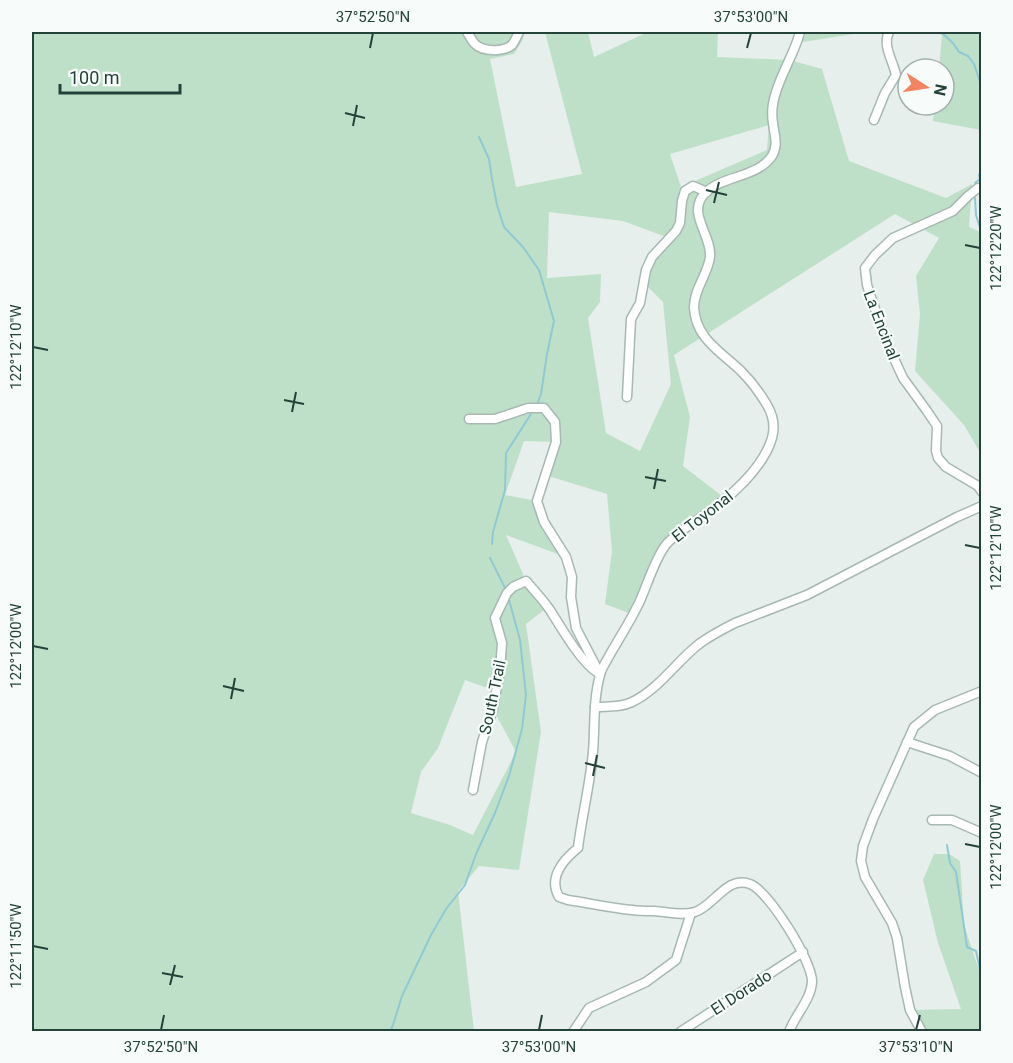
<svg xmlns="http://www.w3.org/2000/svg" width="1013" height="1063" font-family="Roboto,sans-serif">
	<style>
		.green { fill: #bfe0c8; fill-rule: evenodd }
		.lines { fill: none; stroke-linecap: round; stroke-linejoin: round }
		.stream { stroke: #8ec9d4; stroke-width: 2 }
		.minor-casing { stroke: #a8b8b2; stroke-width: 11 }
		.minor { stroke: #fff; stroke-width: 8 }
		.ticks { fill: none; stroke: #24423a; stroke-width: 2 }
		.labels { text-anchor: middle; stroke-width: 4.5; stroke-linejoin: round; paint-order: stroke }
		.street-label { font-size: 16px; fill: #24423a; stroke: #f7fbf9 }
		.neatline { fill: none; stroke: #24423a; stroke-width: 2 }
		.ticks-label { font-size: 15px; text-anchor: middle; fill: #24423a }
	</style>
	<rect width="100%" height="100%" fill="#e6efeb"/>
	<g class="green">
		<path d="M 32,32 L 525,32 L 522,41 L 514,54 L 490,59 L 516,187 L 582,174 L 545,32 L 588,32 L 594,57 L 648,32 L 718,32 L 717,57 L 790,60 L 822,69 L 849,161 L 946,198 L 972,184 L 969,227 L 982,233 L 981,454 L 964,425 L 915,371 L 920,314 L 916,276 L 939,238 L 895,214 L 674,355 L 690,417 L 683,466 L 726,499 L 669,542 L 634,615 L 605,604 L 612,551 L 607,494 L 545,475 L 555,442 L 524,441 L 505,495 L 537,501 L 566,557 L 506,535 L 526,581 L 548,607 L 526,624 L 541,732 L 519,870 L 479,866 L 458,891 L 474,1031 L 32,1031 ZM 769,125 L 767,150 L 681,187 L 670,154 ZM 549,212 L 623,221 L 669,238 L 650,259 L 647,286 L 663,302 L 671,384 L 640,451 L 606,433 L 588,318 L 600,302 L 601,274 L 547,278 ZM 465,680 L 496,691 L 493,709 L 516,752 L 473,835 L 450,825 L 411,813 L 421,772 L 438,748 Z"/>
		<path d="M 800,32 L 866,32 L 797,43 Z"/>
		<path d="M 932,32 L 981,32 L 981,130 L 933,121 L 935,105 L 944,105 L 944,69 L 939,69 L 942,35 Z"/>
		<path d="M 934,854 L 949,854 L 960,861 L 964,925 L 978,967 L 981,971 L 981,1031 L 922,1031 L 910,1010 L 961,1009 L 938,943 L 923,880 Z"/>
	</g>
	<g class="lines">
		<g class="stream">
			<path d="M 941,32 L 953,43 L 959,52 L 968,56 L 974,64 L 982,88"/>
			<path d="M 479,137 L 489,159 L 492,179 L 497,205 L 504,227 L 523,247 L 539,270 L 554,321 L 547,354 L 541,394 L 538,402"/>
			<path d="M 975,183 L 980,179 L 979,175 L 982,170"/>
			<path d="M 975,198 L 976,215 L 982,234"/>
			<path d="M 982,272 L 980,274 L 982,287"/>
			<path d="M 982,296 L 980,305 L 982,312"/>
			<path d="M 492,544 L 493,532 L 505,490 L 506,453 L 531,414"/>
			<path d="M 490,558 L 506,590"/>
			<path d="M 947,845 L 950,863 L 956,872 L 967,947 L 976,951 L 982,979"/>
			<path d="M 390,1032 L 393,1025 L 402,996 L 431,935 L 446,909 L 465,885 L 476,854 L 495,813 L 509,776 L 522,729 L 526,695 L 520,640 L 508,596"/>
		</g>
		<g class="minor-casing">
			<g id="minor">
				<path d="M 467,32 C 469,35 472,41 475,44 C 483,52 504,52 512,45 C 515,41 517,36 519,32"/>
				<path d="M 874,120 L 885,93 L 896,75 C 893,60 882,46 889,32"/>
				<path d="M 982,189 L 978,188 L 968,196 L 953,211 L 893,238 L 875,255 L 865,268 L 867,285 L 885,339 L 903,378 L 927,411 L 937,426 L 936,451 L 938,458 L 946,467 L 978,486 L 982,492"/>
				<path d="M 627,397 L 631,319 L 640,303 L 646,270 L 652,257 L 676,231 L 680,223 L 682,201 L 685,191 L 693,186 L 707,192"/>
				<path d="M 469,419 L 495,419 L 528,408 L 544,408 L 555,422 L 556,442 L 537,501 L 544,522 L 566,557 L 572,577 L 571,597 L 576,628 L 600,674"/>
				<path d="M 595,707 C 608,706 620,708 632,702 C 659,689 676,662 699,644 C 710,636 723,629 735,623 L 807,595 L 957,517 L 982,506"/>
				<path d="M 907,742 L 950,756 L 982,773"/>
				<path d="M 473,790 L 482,742 L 493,709 L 500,670 L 502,643 L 495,618 L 507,593 L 513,587 L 526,581 C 534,590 543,600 550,610 C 562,629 580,661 598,673"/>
				<path d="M 932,820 L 952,820 L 982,833"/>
				<path d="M 573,1032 L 589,1008 L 646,982 L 676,960 L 691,913"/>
				<path d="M 680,1032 L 803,952"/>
				<path d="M 789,1032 C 795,1015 811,1000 812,982 C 813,962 768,890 750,884 C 727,875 714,906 695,912 C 682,916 668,912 654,911 C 647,911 639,911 632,910 C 610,908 589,903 568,900 L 559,897 C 548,878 563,860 578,848 C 582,816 590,784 593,752 C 595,727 593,700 600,675 C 601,669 605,664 608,658 C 618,640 630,622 639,603 C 647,586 654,561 665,546 C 674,534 691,525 703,516 C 729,498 763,469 772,438 C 775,427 773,415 767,405 C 760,393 751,381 741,371 C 721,352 695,338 694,307 C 694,289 708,274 710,257 C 712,235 686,213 705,193 C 723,175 757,178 772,156 C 779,144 774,135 773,123 C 772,117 772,110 773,104 C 777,79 794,56 800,32"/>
				<path d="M 922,1032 L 910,1010 L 905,987 L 897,938 L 892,923 L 865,877 L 861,861 L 863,846 L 873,819 L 914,727 L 935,710 L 982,691"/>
			</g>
		</g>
		<use href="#minor" class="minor"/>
	</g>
	<path class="ticks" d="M 370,48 L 373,33M 747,48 L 751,33M 345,113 L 365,118M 353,126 L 357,105M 706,190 L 727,195M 714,203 L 719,182M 965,245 L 980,248M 33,347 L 48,350M 284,400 L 304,404M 292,412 L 296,392M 645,477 L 666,481M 654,489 L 658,469M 965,545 L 980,548M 33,646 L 48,649M 223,686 L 244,691M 231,699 L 235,678M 585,763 L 605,768M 593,776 L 597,755M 965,844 L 980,847M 33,946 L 48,949M 162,973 L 183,977M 170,985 L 175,965M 161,1030 L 164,1015M 539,1030 L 542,1015M 916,1030 L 920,1015"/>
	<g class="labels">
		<g class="street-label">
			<text transform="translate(882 325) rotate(69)" y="6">La Encinal</text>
			<text transform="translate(702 516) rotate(-38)" y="6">El Toyonal</text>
			<text transform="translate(492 697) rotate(-78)" y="6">South Trail</text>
			<text transform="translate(741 992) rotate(-33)" y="6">El Dorado</text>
		</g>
	</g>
	<rect width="1013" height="1063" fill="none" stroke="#f7fbf9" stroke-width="66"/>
	<g transform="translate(926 87) rotate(102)"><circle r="28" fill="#f7fbf9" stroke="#a3b1ad" stroke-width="1.5"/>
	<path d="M0-4.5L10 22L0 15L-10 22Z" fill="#f4845f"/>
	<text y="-9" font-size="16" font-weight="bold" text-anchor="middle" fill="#24423a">N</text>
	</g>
	<path d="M60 84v9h120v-9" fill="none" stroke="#24423a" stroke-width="3"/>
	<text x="69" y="84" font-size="18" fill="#24423a" stroke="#f7fbf9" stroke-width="4.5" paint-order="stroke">100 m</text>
	<rect x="33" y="33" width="947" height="997" class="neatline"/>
	<g class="ticks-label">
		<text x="373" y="22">37°52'50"N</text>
		<text x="751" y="22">37°53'00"N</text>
		<text transform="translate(996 248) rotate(-90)" y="5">122°12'20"W</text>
		<text transform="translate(16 347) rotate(-90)" y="5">122°12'10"W</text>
		<text transform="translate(996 548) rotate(-90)" y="5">122°12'10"W</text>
		<text transform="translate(16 646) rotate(-90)" y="5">122°12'00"W</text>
		<text transform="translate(996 847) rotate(-90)" y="5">122°12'00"W</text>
		<text transform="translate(16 946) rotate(-90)" y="5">122°11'50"W</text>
		<text x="161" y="1052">37°52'50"N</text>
		<text x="539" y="1052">37°53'00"N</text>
		<text x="916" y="1052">37°53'10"N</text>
	</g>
</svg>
